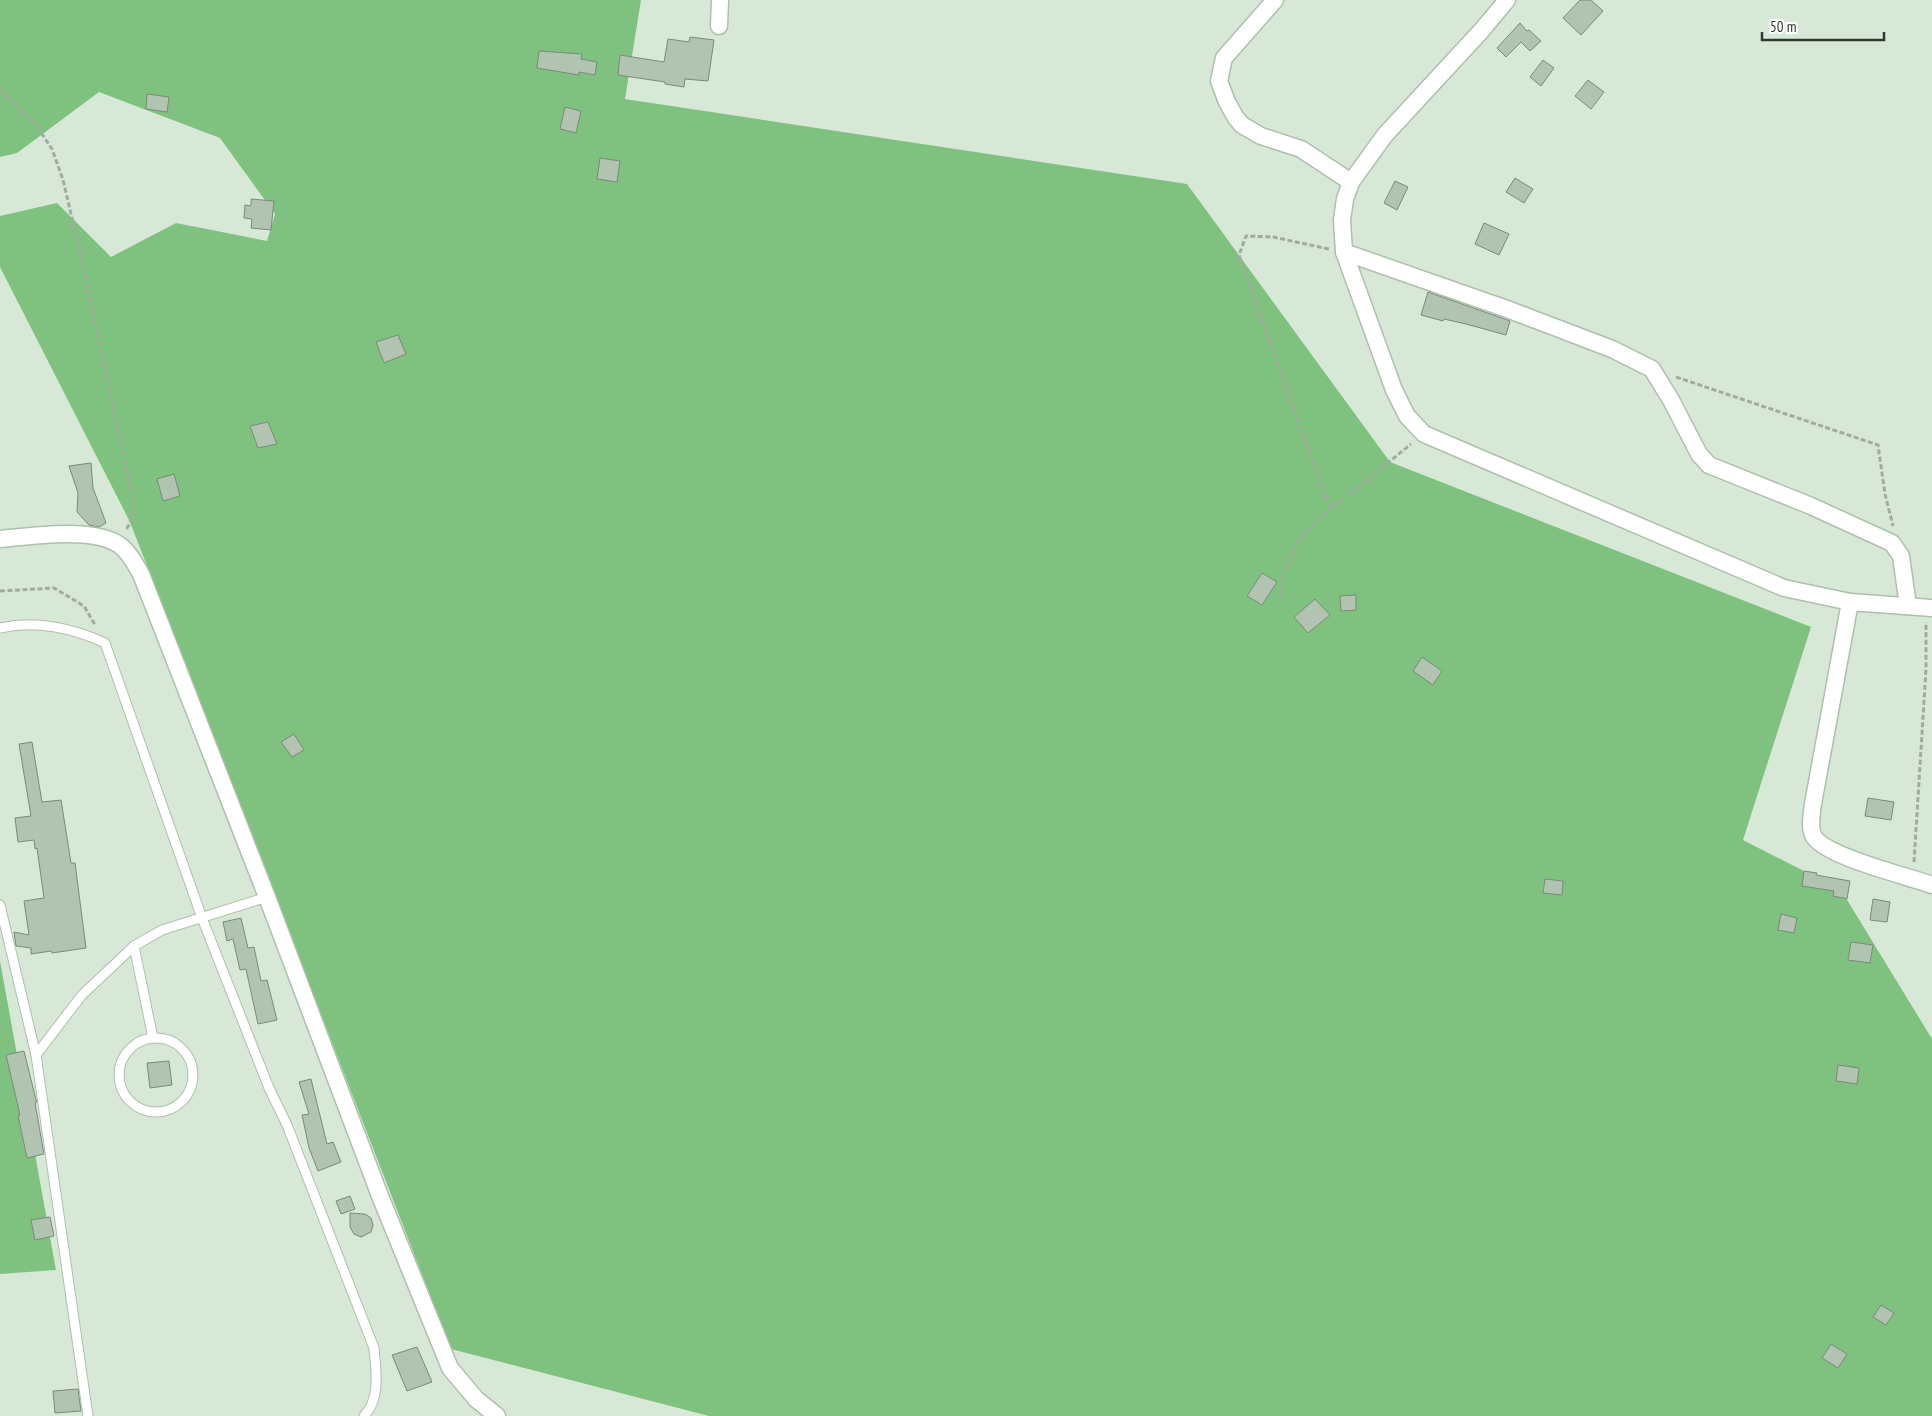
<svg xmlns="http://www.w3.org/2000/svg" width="1932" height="1416" font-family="'PT Sans Narrow',sans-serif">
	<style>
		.forest { fill: #7fc17e }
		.building { fill: #b2c3b1; stroke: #798a79 }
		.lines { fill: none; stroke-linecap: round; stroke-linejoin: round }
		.service-casing { stroke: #aebfad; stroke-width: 11 }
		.minor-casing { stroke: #aebfad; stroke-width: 19 }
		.path { stroke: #9ead9e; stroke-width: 3; stroke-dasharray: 5 2.5; stroke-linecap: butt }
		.service { stroke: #fff; stroke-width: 9 }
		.minor { stroke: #fff; stroke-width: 16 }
	</style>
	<rect width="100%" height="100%" fill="#d7e9d6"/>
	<g class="forest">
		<path d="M 0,0 L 641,0 L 625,99 L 1187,184 L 1390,462 L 1811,627 L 1743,840 L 1841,890 L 1932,1039 L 1932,1416 L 709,1416 L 451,1349 L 130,522 L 0,267 L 0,216 L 57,203 L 111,257 L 176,223 L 267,241 L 275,214 L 220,138 L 99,92 L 17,153 L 0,157 Z"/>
		<path d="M 0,961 L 56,1270 L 0,1274 Z"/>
	</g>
	<g class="building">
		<path d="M 1580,0 L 1591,0 L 1603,11 L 1581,35 L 1563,18 Z"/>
		<path d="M 1520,23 L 1527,31 L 1529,30 L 1541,41 L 1530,51 L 1521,42 L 1506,57 L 1497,48 Z"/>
		<path d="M 690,37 L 714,40 L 708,81 L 685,79 L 684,87 L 665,84 L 665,82 L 618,75 L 620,55 L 664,62 L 668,39 L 689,42 Z"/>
		<path d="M 539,51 L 582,54 L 581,59 L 597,62 L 595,75 L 579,72 L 579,75 L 537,68 Z"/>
		<path d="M 1543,60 L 1554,68 L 1541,86 L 1530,77 Z"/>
		<path d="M 1588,80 L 1604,92 L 1591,109 L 1575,96 Z"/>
		<path d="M 147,94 L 169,97 L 167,112 L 146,109 Z"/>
		<path d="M 565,107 L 581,111 L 576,133 L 560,129 Z"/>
		<path d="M 600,158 L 620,161 L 617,182 L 597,179 Z"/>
		<path d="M 1515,178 L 1533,189 L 1524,203 L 1506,192 Z"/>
		<path d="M 1395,181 L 1408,187 L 1397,210 L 1384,203 Z"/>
		<path d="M 251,199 L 274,201 L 271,230 L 251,228 L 252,219 L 244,218 L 245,205 L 251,206 Z"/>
		<path d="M 1484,223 L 1509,234 L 1499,255 L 1475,244 Z"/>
		<path d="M 1428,292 L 1510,321 L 1506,335 L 1466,324 L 1444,319 L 1443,321 L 1421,315 Z"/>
		<path d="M 398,335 L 406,354 L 384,363 L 376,342 Z"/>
		<path d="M 268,422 L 277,444 L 258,448 L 250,426 Z"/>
		<path d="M 91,463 L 93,488 L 106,523 L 99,527 L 89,525 L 77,512 L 78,493 L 69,466 Z"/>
		<path d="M 174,474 L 180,496 L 163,501 L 157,479 Z"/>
		<path d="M 1262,573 L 1277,582 L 1262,605 L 1247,596 Z"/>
		<path d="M 1356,595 L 1356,610 L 1341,611 L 1340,596 Z"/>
		<path d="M 1315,599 L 1330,615 L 1308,633 L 1294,617 Z"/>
		<path d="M 1422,657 L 1442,671 L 1433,685 L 1413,671 Z"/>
		<path d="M 294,734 L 304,750 L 292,757 L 281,742 Z"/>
		<path d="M 32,742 L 42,802 L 61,800 L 71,863 L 75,863 L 86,948 L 52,953 L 51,951 L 31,954 L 31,948 L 16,946 L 14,932 L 29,935 L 24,901 L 44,898 L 37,848 L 35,849 L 34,840 L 18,842 L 15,818 L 31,816 L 19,744 Z"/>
		<path d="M 1868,798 L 1894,802 L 1891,820 L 1865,816 Z"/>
		<path d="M 1804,871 L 1817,873 L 1816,875 L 1850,881 L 1847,899 L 1833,896 L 1834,891 L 1802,886 Z"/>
		<path d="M 1545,879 L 1563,881 L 1562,895 L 1543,893 Z"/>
		<path d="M 1873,899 L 1890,902 L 1887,922 L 1870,920 Z"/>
		<path d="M 1781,914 L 1797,918 L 1794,933 L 1778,930 Z"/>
		<path d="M 241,918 L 248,948 L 254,947 L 261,981 L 267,980 L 277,1020 L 258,1024 L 246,969 L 240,970 L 233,939 L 227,941 L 223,922 Z"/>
		<path d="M 1851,942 L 1873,945 L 1870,963 L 1848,960 Z"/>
		<path d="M 24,1051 L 36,1100 L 37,1102 L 35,1103 L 44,1154 L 27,1158 L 18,1116 L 20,1115 L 6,1055 Z"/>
		<path d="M 169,1061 L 172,1085 L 150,1088 L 147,1063 Z"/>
		<path d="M 1838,1065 L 1859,1068 L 1857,1084 L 1836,1081 Z"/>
		<path d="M 311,1079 L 327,1144 L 333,1142 L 341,1162 L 318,1171 L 309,1148 L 302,1115 L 309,1114 L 299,1082 Z"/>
		<path d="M 350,1196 L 355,1209 L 341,1214 L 336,1201 Z"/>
		<path d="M 350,1213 L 365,1214 L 371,1218 L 373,1225 L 371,1232 L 361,1237 L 354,1234 L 350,1227 Z"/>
		<path d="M 50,1217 L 54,1236 L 35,1240 L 31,1220 Z"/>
		<path d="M 1881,1305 L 1894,1313 L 1886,1325 L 1873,1317 Z"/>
		<path d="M 1831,1344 L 1847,1354 L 1838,1368 L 1822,1358 Z"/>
		<path d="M 417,1347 L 432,1382 L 407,1391 L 392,1355 Z"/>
		<path d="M 78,1389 L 81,1411 L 55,1413 L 53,1391 Z"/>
	</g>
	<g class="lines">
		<g class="service-casing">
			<g id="service">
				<path d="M 0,628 C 35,620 73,628 105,643 L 202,918 L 269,1088 L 287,1125 L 374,1348 C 376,1371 381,1398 364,1416"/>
				<path d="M 0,905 L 36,1055 L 88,1416"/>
				<path d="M 134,946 L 153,1038"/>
				<circle cx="156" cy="1075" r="37"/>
				<path d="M 36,1055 L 82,995 L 134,946 L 162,930 L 267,897"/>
			</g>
		</g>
		<g class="minor-casing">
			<g id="minor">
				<path d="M 1275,0 L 1224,58 L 1219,81 L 1227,102 L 1236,118 L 1242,125 L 1261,136 L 1301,149 L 1351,182"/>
				<path d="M 719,26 L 720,0"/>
				<path d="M 1344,252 L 1342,220 L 1345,199 L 1351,182 L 1385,135 L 1482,30 L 1507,0"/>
				<path d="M 0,539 C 31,536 91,527 118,544 C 129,551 135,564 141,574 L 267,897 L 380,1196 L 450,1368 L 476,1399 L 497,1416"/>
				<path d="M 1850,602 L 1784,588 L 1424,434 L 1407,416 L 1394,390 L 1344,252 L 1507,309 L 1612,349 L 1652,369 L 1671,400 L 1699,454 L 1709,465 L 1811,506 L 1892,543 L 1901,556 L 1908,606"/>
				<path d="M 1932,608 L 1850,602 L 1813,804 C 1812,813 1809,826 1813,835 C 1822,856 1908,876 1932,885"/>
			</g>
		</g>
		<g class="path">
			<path d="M 0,90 L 34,122 L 52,149 L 63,180 L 83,265 L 134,503 L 130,523 L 126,530"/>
			<path d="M 1329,249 L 1273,237 L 1246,236 L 1239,255 L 1330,509"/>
			<path d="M 1676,377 L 1878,445 L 1885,494 L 1893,526"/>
			<path d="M 0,591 L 54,588 L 84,606 L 95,625"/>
			<path d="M 1280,600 L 1284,573 L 1298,541 L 1315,522 L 1411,444"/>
			<path d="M 1914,862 L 1926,669 L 1926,622"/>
		</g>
		<use href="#service" class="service"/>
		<use href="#minor" class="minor"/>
	</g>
	<path d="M1762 32v8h122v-8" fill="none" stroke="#313831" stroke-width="2.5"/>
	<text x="1770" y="32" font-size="15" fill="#313831" stroke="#ffffff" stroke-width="4" paint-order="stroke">50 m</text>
</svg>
